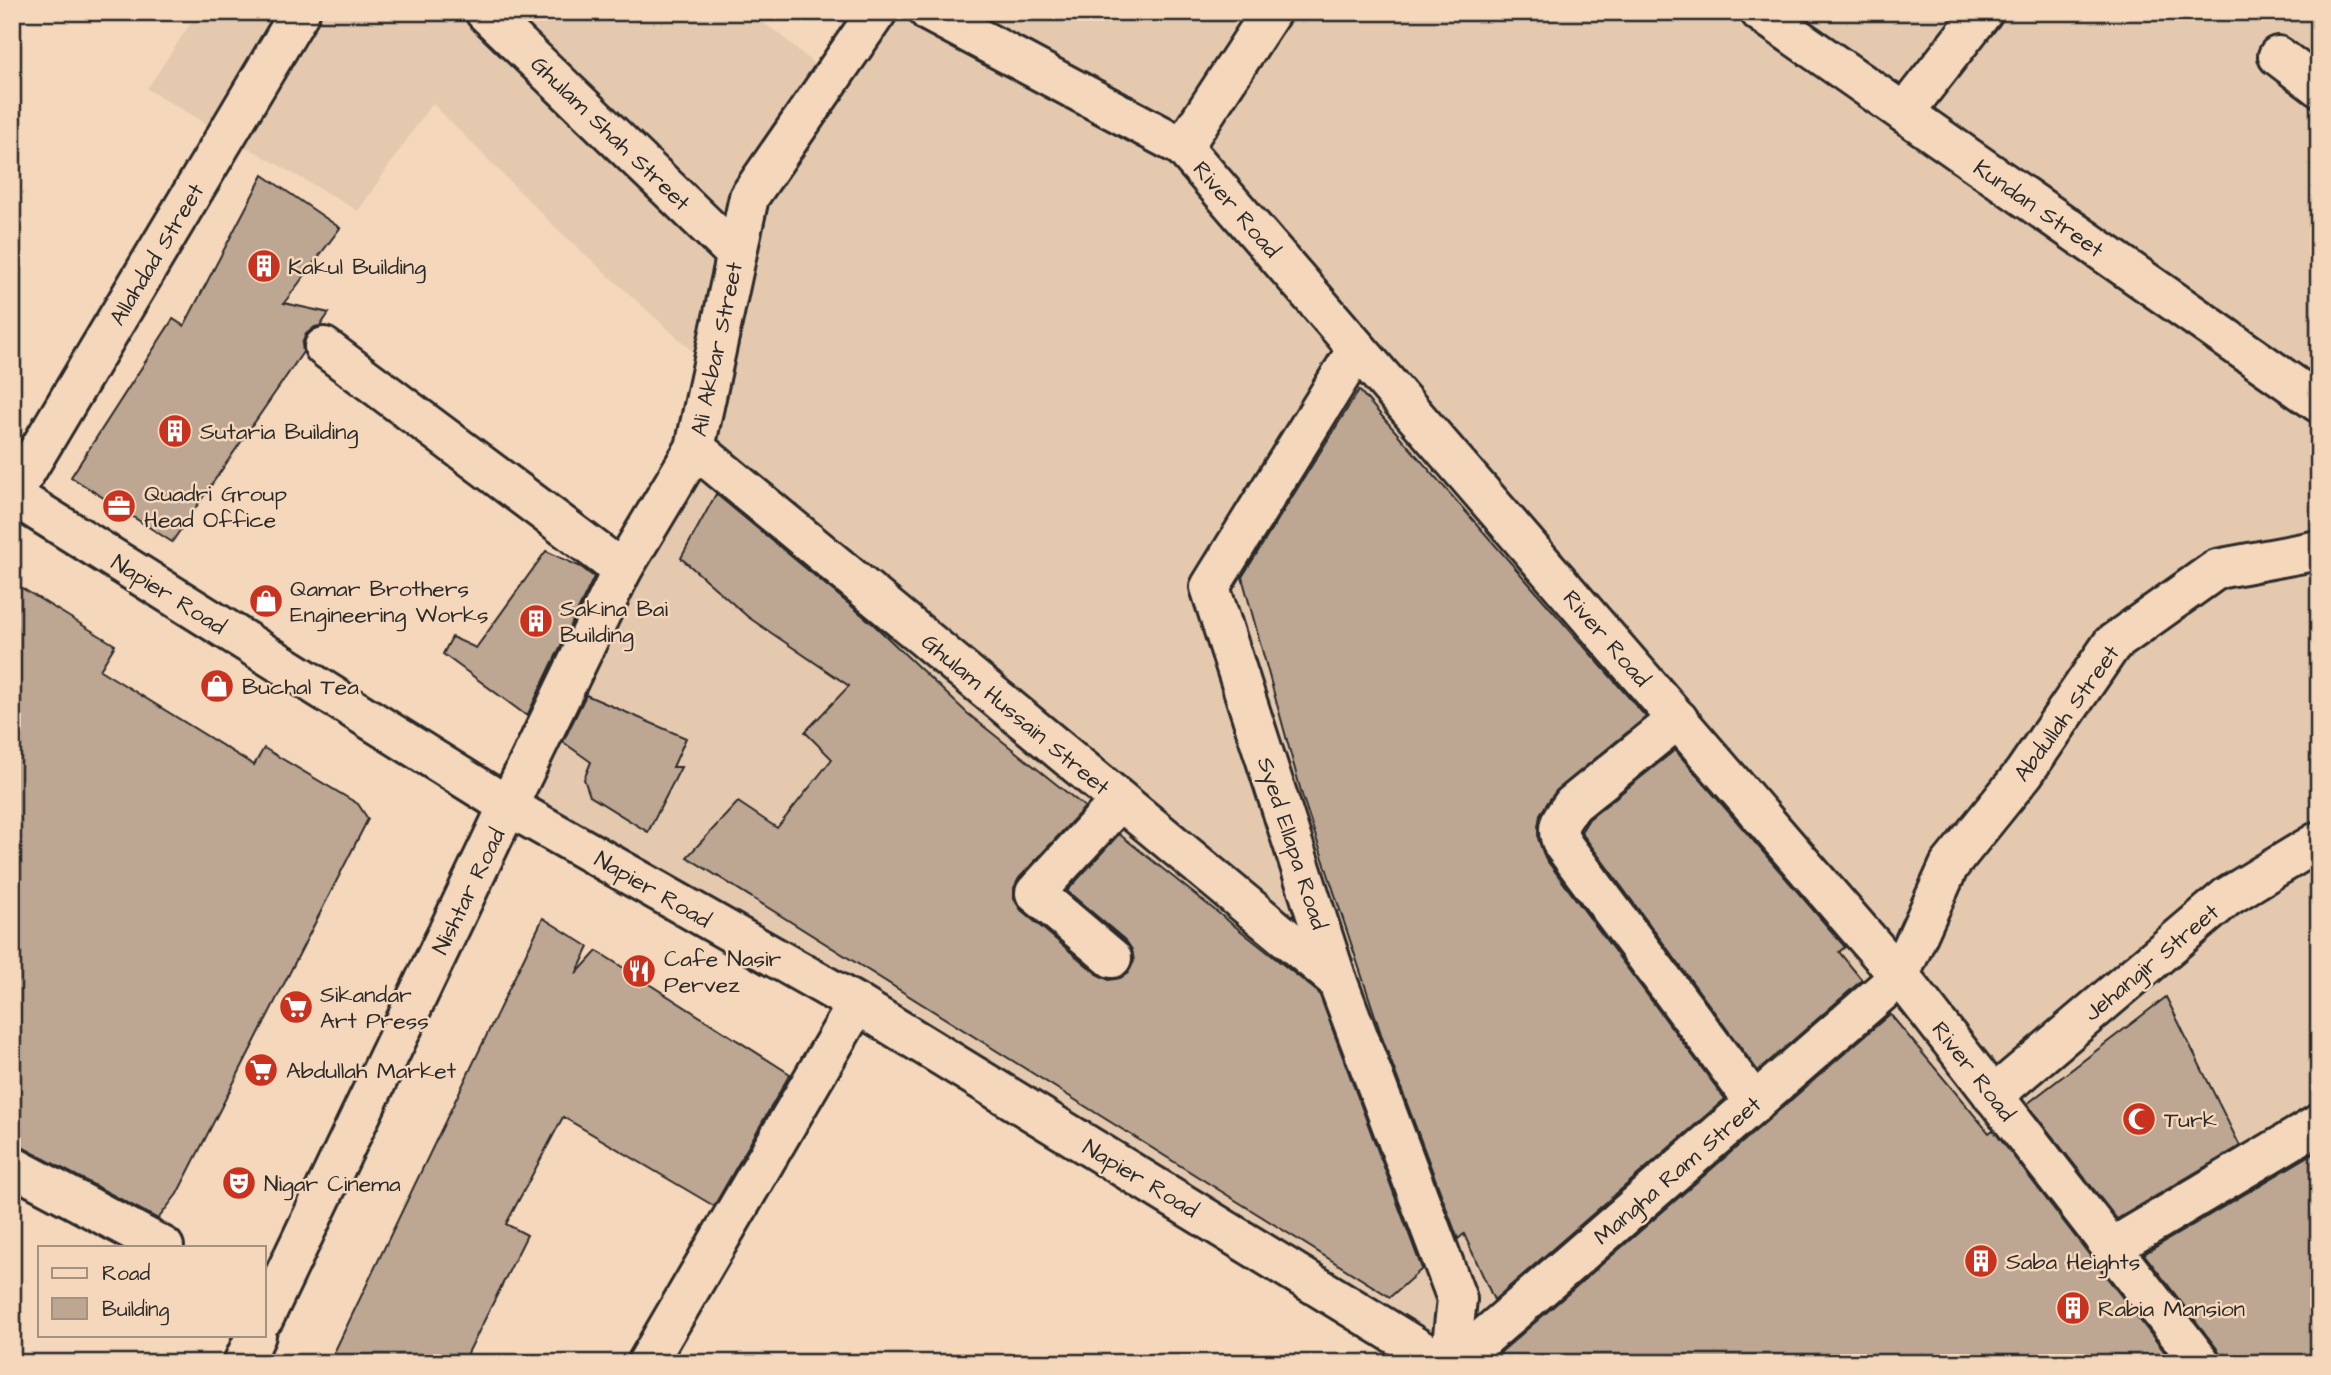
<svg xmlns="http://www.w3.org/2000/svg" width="2331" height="1375" font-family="'Architects Daughter',sans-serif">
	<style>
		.built { fill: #e4c9af }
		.building { fill: #bda793; stroke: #2b2b2b; stroke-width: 2 }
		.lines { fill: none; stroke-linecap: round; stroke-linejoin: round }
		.minor-casing { stroke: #2b2b2b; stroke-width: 44 }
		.major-casing { stroke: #2b2b2b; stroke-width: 44 }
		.minor { stroke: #f5d7bb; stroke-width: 38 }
		.major { stroke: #f5d7bb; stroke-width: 38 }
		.labels { text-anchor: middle; stroke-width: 5; stroke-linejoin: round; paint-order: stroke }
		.street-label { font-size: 23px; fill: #2b2b2b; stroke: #f5d7bb }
		.poi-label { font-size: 23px; fill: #2b2b2b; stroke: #f5d7bb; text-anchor: start }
	</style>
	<rect width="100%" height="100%" fill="#f5d7bb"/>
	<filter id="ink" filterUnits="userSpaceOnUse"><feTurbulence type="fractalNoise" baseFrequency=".0143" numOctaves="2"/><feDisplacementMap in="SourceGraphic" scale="14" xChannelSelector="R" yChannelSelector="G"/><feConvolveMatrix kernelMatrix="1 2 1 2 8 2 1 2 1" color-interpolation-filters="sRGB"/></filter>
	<g filter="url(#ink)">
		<path class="built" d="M 198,12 L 748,12 L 781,35 L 831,79 L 878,12 L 2319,12 L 2319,1363 L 1442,1363 L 485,795 L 695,448 L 712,369 L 555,227 L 432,103 L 358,211 L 147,89 Z"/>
		<g class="building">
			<path d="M 263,175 L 340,228 L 284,303 L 329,313 L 320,326 L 315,327 L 306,334 L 302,344 L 303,352 L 172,542 L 71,477 L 173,319 L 184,326 Z"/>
			<path d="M 1359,390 L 1646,717 L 1556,791 L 1540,814 L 1538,838 L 1545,858 L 1725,1099 L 1494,1300 L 1464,1234 L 1458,1239 L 1383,1040 L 1302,795 L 1242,577 Z"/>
			<path d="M 716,494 L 873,624 L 967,713 L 1085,807 L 1019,878 L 1014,888 L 1014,899 L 1021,910 L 1098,975 L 1109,980 L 1120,978 L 1128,973 L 1134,961 L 1132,950 L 1126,941 L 1067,891 L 1119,834 L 1319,993 L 1422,1269 L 1390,1297 L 687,857 L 738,802 L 777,828 L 832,759 L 805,732 L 849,686 L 748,617 L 681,558 Z"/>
			<path d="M 546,551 L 581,567 L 594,577 L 527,716 L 443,654 L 452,637 L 476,648 Z"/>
			<path d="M 12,582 L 115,645 L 100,670 L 254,765 L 264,748 L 358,804 L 368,819 L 177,1194 L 158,1219 L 22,1147 L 12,1144 Z"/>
			<path d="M 586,695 L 686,738 L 673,767 L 681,767 L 648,832 L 590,796 L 584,779 L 591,762 L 563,742 Z"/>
			<path d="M 1675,750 L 1845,947 L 1839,952 L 1862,980 L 1758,1071 L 1581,832 L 1589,819 Z"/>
			<path d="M 543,918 L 589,947 L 576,974 L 597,951 L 790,1074 L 714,1206 L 563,1117 L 506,1224 L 527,1235 L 463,1363 L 329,1363 Z"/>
			<path d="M 2166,997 L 2240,1146 L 2117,1219 L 2027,1104 Z"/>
			<path d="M 1890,1014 L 1989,1133 L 1993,1130 L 2173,1363 L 1500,1363 L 1501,1352 Z"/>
			<path d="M 2319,1150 L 2319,1363 L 2222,1363 L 2218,1350 L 2144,1254 Z"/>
		</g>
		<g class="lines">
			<g class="minor-casing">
				<g id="minor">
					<path d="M 485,12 L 736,254"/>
					<path d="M 929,12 L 1183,147 L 1913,992 L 2201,1363"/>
					<path d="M 1760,12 L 2319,403"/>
					<path d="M 2278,56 L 2319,87"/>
					<path d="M 1904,113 L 1983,12"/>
					<path d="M 1183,147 L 1271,12"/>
					<path d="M 324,347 L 622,570"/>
					<path d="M 1357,349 L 1210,587 L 1337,980 L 1457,1299 L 1450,1363"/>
					<path d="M 695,448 L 1337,980"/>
					<path d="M 12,495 L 300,12"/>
					<path d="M 1678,719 L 1573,804 C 1561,820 1554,826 1563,845 L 1755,1103"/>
					<path d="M 508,806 L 622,570 L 695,448 L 749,197 L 877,12"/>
					<path d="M 1112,958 L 1035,893 L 1120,801"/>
					<path d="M 1993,1096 L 2227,897 L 2319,841"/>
					<path d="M 12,1166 L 164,1247"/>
					<path d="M 2111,1248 L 2319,1124"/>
					<path d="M 647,1363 L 857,1004"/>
					<path d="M 1455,1363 L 1899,977 L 1949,866 L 2024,773 L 2112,644 L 2217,569 L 2319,550"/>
				</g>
			</g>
			<g class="major-casing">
				<g id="major">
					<path d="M 12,495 L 508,806 L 857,1004 L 1442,1363"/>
					<path d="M 264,1318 L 508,806"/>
					<path d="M 243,1363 L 256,1335"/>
				</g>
			</g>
			<use href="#minor" class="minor"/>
			<use href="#major" class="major"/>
		</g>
	</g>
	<defs>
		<g id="building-disc" transform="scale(1.75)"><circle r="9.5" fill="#c8321e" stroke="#f5d7bb"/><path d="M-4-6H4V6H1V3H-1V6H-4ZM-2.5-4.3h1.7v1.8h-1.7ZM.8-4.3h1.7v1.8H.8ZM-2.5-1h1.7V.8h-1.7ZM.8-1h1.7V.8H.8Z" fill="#fff"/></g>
		<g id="office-disc" transform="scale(1.75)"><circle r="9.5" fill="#c8321e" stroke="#f5d7bb"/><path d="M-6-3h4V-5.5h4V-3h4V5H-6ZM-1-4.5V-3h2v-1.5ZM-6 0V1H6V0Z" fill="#fff"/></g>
		<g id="shop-disc" transform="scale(1.75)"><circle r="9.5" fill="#c8321e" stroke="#f5d7bb"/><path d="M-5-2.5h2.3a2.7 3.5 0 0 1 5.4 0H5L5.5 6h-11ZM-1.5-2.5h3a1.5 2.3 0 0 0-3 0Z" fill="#fff"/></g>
		<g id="restaurant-disc" transform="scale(1.75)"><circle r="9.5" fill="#c8321e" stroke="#f5d7bb"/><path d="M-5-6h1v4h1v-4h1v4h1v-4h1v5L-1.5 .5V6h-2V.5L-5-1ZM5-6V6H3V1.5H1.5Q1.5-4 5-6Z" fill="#fff"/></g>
		<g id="supermarket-disc" transform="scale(1.75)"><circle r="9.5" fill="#c8321e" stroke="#f5d7bb"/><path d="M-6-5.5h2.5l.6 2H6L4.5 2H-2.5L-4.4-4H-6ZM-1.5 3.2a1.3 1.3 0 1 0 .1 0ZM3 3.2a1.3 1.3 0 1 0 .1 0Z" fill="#fff"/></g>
		<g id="mosque-disc" transform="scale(1.75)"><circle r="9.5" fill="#c8321e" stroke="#f5d7bb"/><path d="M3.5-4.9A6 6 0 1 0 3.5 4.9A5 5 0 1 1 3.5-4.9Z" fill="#fff"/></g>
		<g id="theatre-disc" transform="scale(1.75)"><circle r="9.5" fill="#c8321e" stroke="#f5d7bb"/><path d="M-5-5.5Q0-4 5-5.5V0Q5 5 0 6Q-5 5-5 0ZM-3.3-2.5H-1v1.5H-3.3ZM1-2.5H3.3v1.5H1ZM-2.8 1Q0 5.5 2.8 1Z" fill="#fff"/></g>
	</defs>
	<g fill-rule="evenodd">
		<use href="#building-disc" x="264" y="266"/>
		<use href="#building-disc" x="175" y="431"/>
		<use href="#office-disc" x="119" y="506"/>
		<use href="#shop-disc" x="266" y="601"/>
		<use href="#building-disc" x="536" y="621"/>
		<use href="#shop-disc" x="217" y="686"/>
		<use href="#restaurant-disc" x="639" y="971"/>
		<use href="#supermarket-disc" x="296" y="1007"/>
		<use href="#supermarket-disc" x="261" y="1070"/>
		<use href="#mosque-disc" x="2139" y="1119"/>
		<use href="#theatre-disc" x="239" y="1183"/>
		<use href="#building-disc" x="1981" y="1261"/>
		<use href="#building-disc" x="2073" y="1308"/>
	</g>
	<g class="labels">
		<g class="street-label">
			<text transform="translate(611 133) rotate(44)" y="8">Ghulam Shah Street</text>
			<text transform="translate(2039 208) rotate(35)" y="8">Kundan Street</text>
			<text transform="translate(1237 209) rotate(49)" y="8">River Road</text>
			<text transform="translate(156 254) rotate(-59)" y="8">Allahdad Street</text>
			<text transform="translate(716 349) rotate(-78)" y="8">Ali Akbar Street</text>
			<text transform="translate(169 594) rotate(32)" y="8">Napier Road</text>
			<text transform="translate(1607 638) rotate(49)" y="8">River Road</text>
			<text transform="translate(2066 713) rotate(-54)" y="8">Abdullah Street</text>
			<text transform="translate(1016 714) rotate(40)" y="8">Ghulam Hussain Street</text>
			<text transform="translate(1293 843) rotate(72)" y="8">Syed Ellapa Road</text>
			<text transform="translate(653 889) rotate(30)" y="8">Napier Road</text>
			<text transform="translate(468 891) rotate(-64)" y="8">Nishtar Road</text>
			<text transform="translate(2151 962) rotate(-40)" y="8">Jehangir Street</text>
			<text transform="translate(1974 1071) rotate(52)" y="8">River Road</text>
			<text transform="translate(1677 1170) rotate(-41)" y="8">Mangha Ram Street</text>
			<text transform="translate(1141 1178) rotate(31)" y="8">Napier Road</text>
		</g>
		<g class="poi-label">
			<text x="288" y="274">Kakul Building</text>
			<text x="200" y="439">Sutaria Building</text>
			<text x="144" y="501">Quadri Group<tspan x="144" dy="26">Head Office</tspan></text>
			<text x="290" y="596">Qamar Brothers<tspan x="290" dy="26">Engineering Works</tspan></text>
			<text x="560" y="616">Sakina Bai<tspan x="560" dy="26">Building</tspan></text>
			<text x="242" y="694">Buchal Tea</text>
			<text x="664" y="966">Cafe Nasir<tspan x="664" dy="26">Pervez</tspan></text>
			<text x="320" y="1002">Sikandar<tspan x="320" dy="26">Art Press</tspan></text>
			<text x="286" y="1078">Abdullah Market</text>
			<text x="2164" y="1127">Turk</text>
			<text x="264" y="1191">Nigar Cinema</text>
			<text x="2006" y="1269">Saba Heights</text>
			<text x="2098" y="1316">Rabia Mansion</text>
		</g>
	</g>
	<rect width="2331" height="1375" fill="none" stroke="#f5d7bb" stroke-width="42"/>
	<rect x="21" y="21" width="2289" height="1333" fill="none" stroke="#2b2b2b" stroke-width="2.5" filter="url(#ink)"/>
	<rect x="38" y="1246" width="228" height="91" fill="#f5d7bb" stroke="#a49281" stroke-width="2"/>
	<rect x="52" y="1268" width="35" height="10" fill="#f5d7bb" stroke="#a49281" stroke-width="2"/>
	<text x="102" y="1280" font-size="21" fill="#2b2b2b">Road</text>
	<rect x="52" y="1298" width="35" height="21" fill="#bda793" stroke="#a49281" stroke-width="2"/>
	<text x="102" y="1316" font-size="21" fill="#2b2b2b">Building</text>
</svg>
